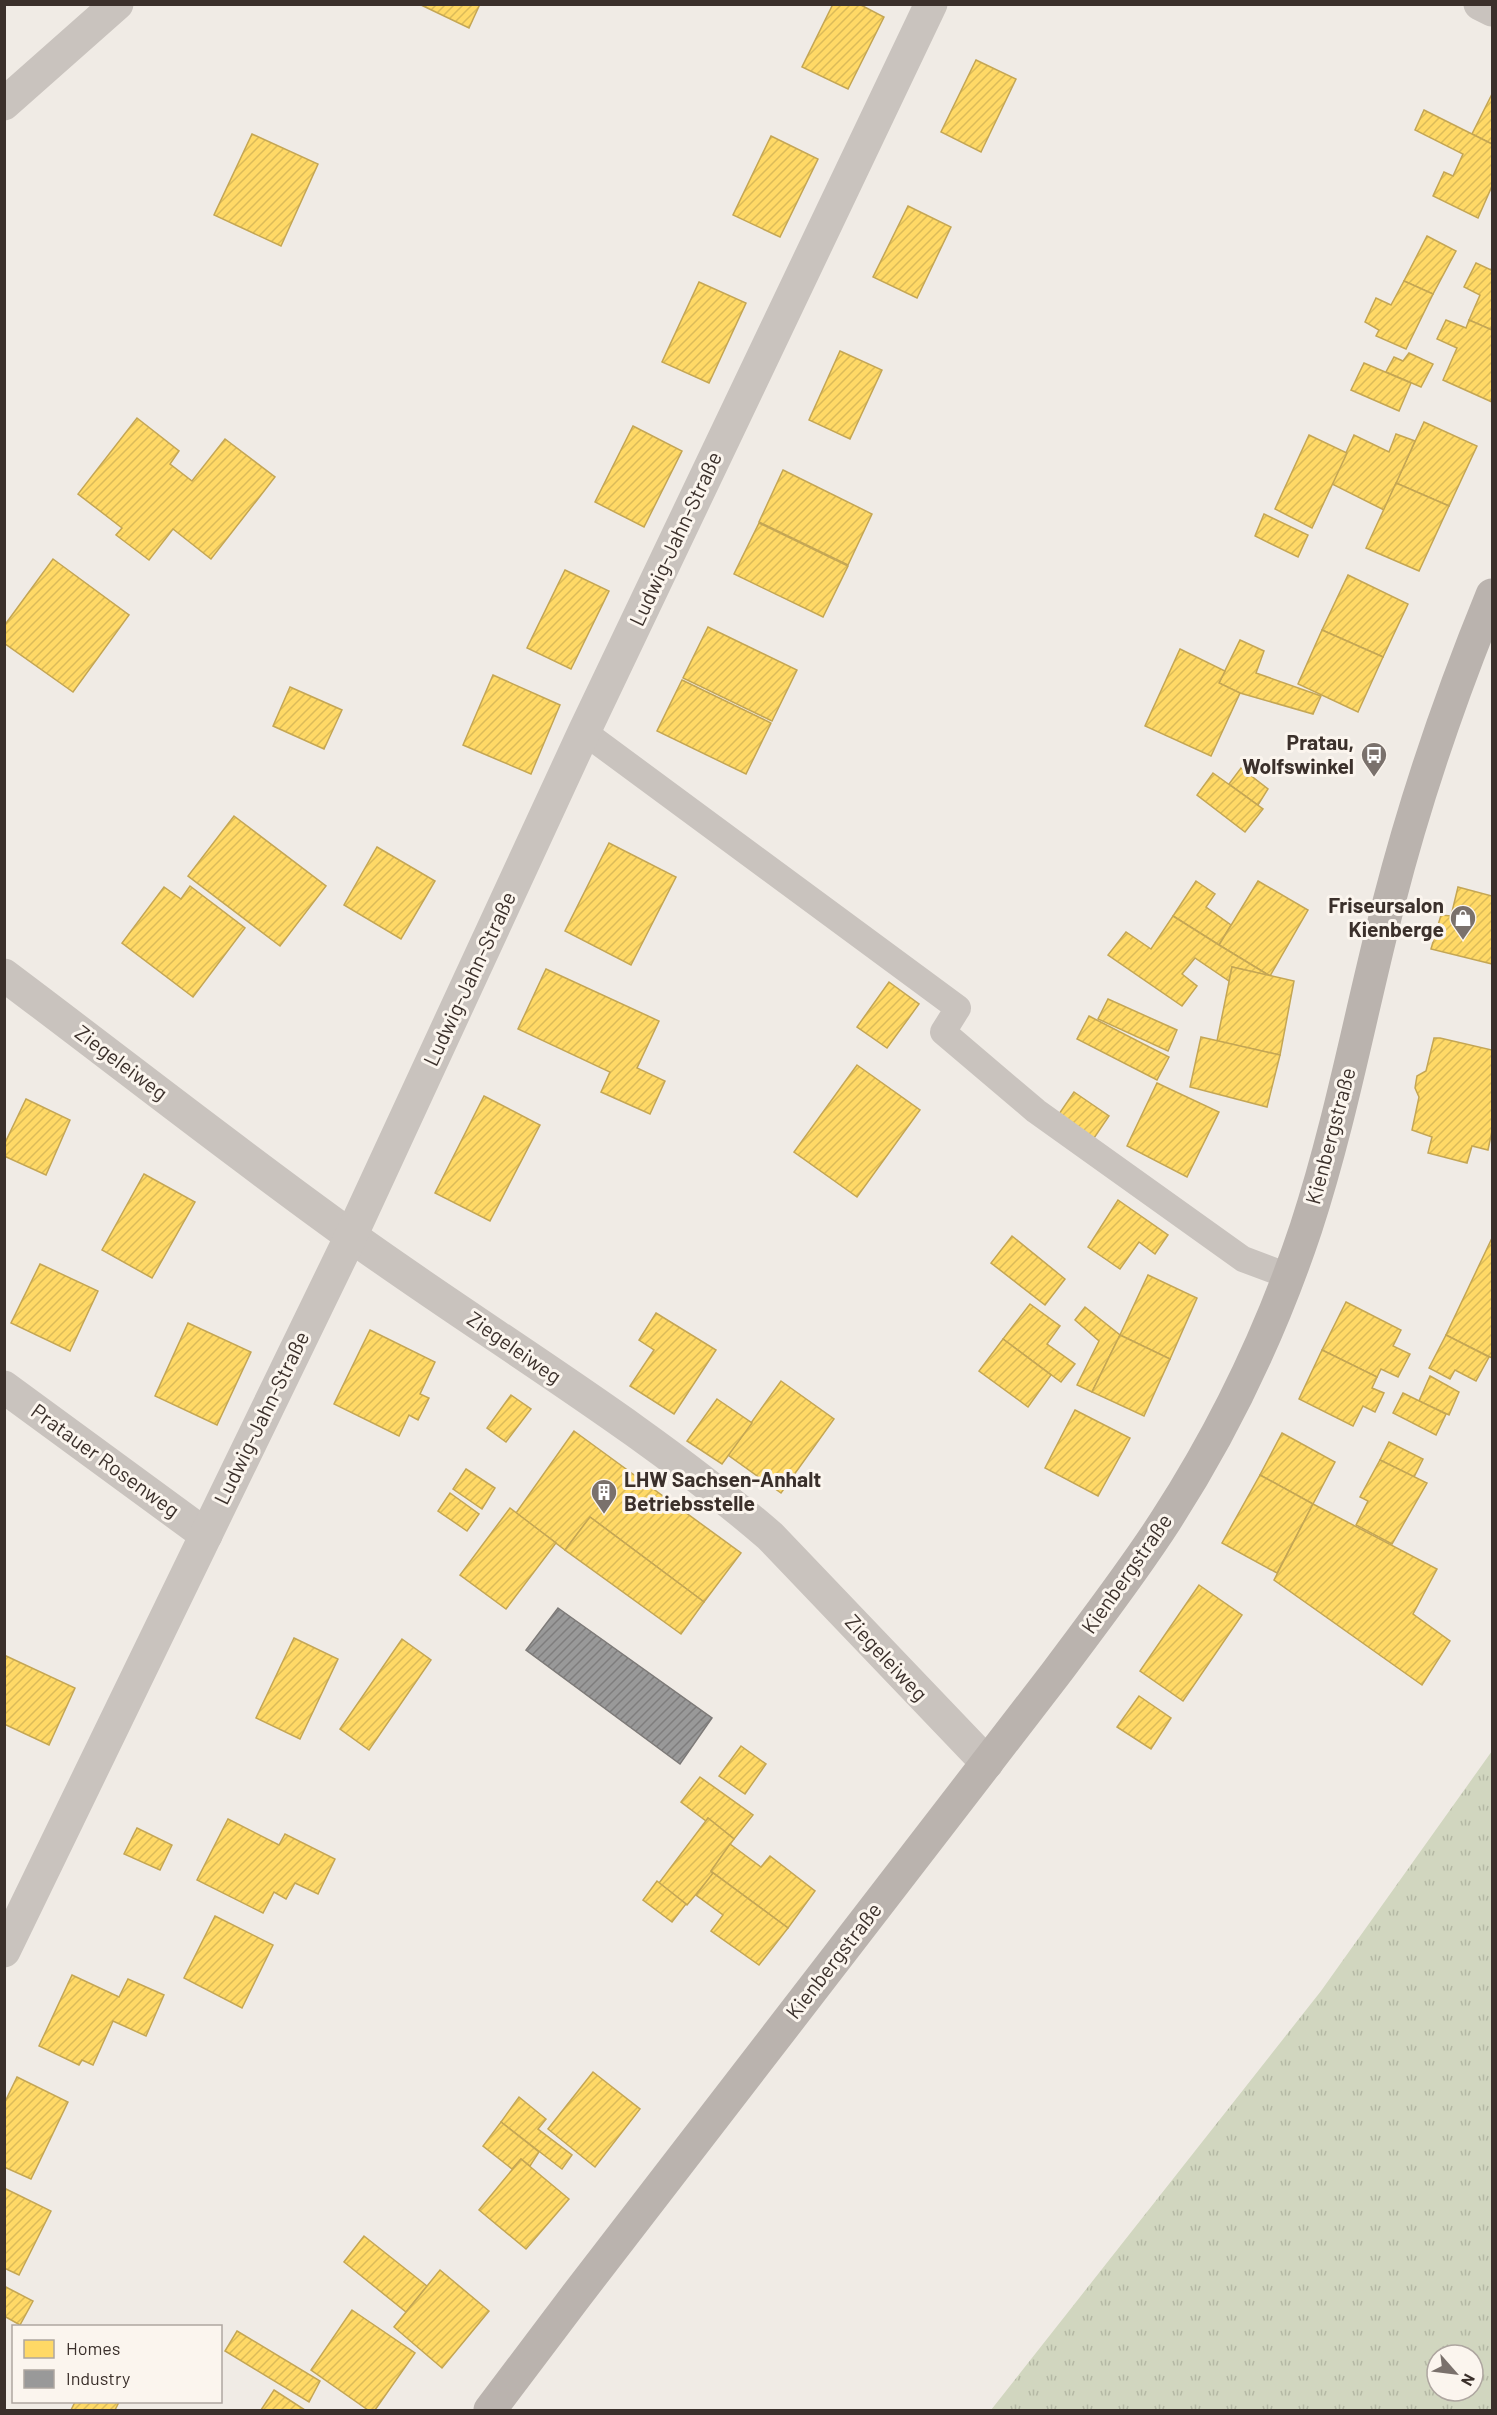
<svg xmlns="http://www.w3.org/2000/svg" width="1497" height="2415" font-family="Barlow,sans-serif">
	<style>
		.grass { fill: url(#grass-tufts); fill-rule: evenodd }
		.homes { fill: url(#homes-hatch); stroke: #c4a654; stroke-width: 1.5 }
		.industry { fill: url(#industry-hatch); stroke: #7d7a78; stroke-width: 1.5 }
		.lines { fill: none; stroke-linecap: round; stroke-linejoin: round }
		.lane { stroke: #c9c3be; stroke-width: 26 }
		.street { stroke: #c9c3be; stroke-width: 33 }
		.secondary { stroke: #bab3ae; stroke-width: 33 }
		.labels { text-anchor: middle; stroke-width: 6; stroke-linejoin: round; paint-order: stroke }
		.street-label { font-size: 21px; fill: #3b302b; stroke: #fbf5ee }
		.poi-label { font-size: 21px; font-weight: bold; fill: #3b302b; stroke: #fbf5ee; text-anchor: end }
	</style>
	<defs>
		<pattern id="grass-tufts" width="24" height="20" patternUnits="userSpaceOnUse" patternTransform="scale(1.5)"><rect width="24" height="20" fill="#d1d6bf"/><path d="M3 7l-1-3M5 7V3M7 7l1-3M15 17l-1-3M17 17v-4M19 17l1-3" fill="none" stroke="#b4b8a4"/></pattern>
		<pattern id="homes-hatch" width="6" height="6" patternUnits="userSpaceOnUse" patternTransform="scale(1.5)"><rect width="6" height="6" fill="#ffd966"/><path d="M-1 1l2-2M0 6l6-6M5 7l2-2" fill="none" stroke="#dbbb59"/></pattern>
		<pattern id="industry-hatch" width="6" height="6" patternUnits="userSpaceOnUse" patternTransform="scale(1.5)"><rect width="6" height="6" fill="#999"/><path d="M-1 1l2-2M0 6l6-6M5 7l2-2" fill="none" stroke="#7e7d7d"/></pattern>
	</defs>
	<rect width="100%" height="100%" fill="#f0ebe5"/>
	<path class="grass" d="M 1492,1751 L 1492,2410 L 991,2410 L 1321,1991 ZM 1437,2355 L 1473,2355 L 1473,2391 L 1437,2391 Z"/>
	<g class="homes">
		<path d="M 419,4 L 480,4 L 469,28 Z"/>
		<path d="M 833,4 L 859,4 L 884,17 L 848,89 L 802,67 Z"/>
		<path d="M 976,60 L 1016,79 L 981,152 L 941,132 Z"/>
		<path d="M 1492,94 L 1492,144 L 1472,134 Z"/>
		<path d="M 1424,110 L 1492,144 L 1492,186 L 1478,218 L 1433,196 L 1444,172 L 1453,176 L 1463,154 L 1415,130 Z"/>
		<path d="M 252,134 L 318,164 L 281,246 L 214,215 Z"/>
		<path d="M 771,136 L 818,159 L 780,237 L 733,215 Z"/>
		<path d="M 908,206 L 951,227 L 917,298 L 873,277 Z"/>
		<path d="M 1427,236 L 1456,251 L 1433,294 L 1404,281 Z"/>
		<path d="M 1476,263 L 1491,270 L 1492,267 L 1492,330 L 1469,320 L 1480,295 L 1464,287 Z"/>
		<path d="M 1404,281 L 1433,294 L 1406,349 L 1376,336 L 1379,330 L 1365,322 L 1376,298 L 1391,305 Z"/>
		<path d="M 699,282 L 746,303 L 709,383 L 662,362 Z"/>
		<path d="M 1446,320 L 1466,328 L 1469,320 L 1492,330 L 1492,402 L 1443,380 L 1457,348 L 1437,339 Z"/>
		<path d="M 840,351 L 882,370 L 850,439 L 809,420 Z"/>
		<path d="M 1409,353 L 1433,364 L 1421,387 L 1386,372 L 1394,357 L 1403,361 Z"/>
		<path d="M 1364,363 L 1411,383 L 1399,411 L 1351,390 Z"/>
		<path d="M 137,418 L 179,451 L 170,464 L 192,481 L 225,439 L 275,477 L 211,559 L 173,529 L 149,560 L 116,535 L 122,528 L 78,494 Z"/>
		<path d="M 1424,422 L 1477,446 L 1449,506 L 1396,483 Z"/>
		<path d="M 633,426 L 682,451 L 644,527 L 595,502 Z"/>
		<path d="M 1396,434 L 1415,441 L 1384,510 L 1332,484 L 1354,435 L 1389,452 Z"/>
		<path d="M 1309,435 L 1347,453 L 1312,528 L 1275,509 Z"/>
		<path d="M 783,470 L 872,514 L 848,565 L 759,522 Z"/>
		<path d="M 1396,483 L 1449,506 L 1419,571 L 1366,548 Z"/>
		<path d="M 1264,514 L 1308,535 L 1298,557 L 1255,536 Z"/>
		<path d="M 759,523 L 848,566 L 823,617 L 734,574 Z"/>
		<path d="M 53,559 L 129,615 L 73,692 L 4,643 L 4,626 Z"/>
		<path d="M 565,570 L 609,591 L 571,669 L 527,648 Z"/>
		<path d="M 1348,575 L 1408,604 L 1383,657 L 1322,630 Z"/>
		<path d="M 708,627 L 797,670 L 772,721 L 683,678 Z"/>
		<path d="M 1322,630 L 1383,657 L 1358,712 L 1298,684 Z"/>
		<path d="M 1240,640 L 1264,651 L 1256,673 L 1321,696 L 1313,714 L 1240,693 L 1219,683 Z"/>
		<path d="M 1180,649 L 1225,671 L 1219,683 L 1240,693 L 1211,756 L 1145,726 Z"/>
		<path d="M 493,675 L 560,705 L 531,774 L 463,745 Z"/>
		<path d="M 682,680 L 771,723 L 746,774 L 657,731 Z"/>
		<path d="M 290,687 L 342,710 L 324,749 L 273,726 Z"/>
		<path d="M 1241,768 L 1268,789 L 1258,805 L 1229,784 Z"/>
		<path d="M 1213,773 L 1263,809 L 1245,832 L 1197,795 Z"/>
		<path d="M 234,816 L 326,886 L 280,946 L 188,876 Z"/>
		<path d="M 609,843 L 676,877 L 631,965 L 565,931 Z"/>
		<path d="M 377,847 L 435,881 L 401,939 L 344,905 Z"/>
		<path d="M 1196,881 L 1215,894 L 1206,907 L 1231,925 L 1219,945 L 1173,916 Z"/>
		<path d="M 1258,881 L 1308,910 L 1270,976 L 1219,945 Z"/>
		<path d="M 190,886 L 245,928 L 193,997 L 122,943 L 164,887 L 181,899 Z"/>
		<path d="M 1458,887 L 1492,896 L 1492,964 L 1431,949 L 1441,915 L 1451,916 Z"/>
		<path d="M 1173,916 L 1219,945 L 1270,976 L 1232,967 L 1229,981 L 1195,958 L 1182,974 L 1197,986 L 1182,1006 L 1108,955 L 1126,932 L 1151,949 Z"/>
		<path d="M 1232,967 L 1294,981 L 1280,1055 L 1217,1041 Z"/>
		<path d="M 546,969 L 659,1021 L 637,1068 L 665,1081 L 650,1114 L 601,1092 L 610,1072 L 518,1029 Z"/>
		<path d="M 889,982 L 919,1004 L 887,1048 L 857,1027 Z"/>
		<path d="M 1108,999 L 1177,1030 L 1168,1051 L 1098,1019 Z"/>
		<path d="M 1089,1016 L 1169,1057 L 1157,1080 L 1077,1039 Z"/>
		<path d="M 1201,1037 L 1280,1055 L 1267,1107 L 1190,1087 Z"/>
		<path d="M 1434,1038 L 1440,1038 L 1492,1050 L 1492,1131 L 1488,1150 L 1472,1146 L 1467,1163 L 1428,1153 L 1432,1137 L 1412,1130 L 1419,1097 L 1415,1088 L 1417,1076 L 1426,1071 Z"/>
		<path d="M 857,1065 L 920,1110 L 857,1197 L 794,1152 Z"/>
		<path d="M 1157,1083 L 1219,1112 L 1187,1177 L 1127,1146 Z"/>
		<path d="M 1074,1092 L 1109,1116 L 1092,1141 L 1057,1117 Z"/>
		<path d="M 484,1096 L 540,1125 L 490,1221 L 435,1193 Z"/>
		<path d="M 26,1099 L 70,1120 L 46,1175 L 4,1156 L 4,1145 Z"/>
		<path d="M 144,1174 L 195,1202 L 152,1278 L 102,1250 Z"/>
		<path d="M 1118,1200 L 1168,1235 L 1155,1254 L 1139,1242 L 1120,1269 L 1088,1247 Z"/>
		<path d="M 1012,1236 L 1065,1279 L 1045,1305 L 991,1263 Z"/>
		<path d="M 1492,1238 L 1492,1358 L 1446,1335 Z"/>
		<path d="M 40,1264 L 98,1291 L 70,1351 L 11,1323 Z"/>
		<path d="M 1148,1275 L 1197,1298 L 1170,1359 L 1120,1335 Z"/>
		<path d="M 1346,1302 L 1401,1330 L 1393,1346 L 1410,1354 L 1398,1377 L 1381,1369 L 1377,1377 L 1322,1350 Z"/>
		<path d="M 1030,1304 L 1060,1326 L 1047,1344 L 1075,1364 L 1061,1382 L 1003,1339 Z"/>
		<path d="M 1085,1307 L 1120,1335 L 1092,1392 L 1077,1385 L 1099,1341 L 1075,1320 Z"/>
		<path d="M 656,1313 L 716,1350 L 674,1414 L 630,1386 L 654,1350 L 639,1340 Z"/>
		<path d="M 188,1323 L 251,1352 L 217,1425 L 155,1396 Z"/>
		<path d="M 370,1330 L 435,1362 L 420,1394 L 429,1398 L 418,1420 L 409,1415 L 399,1436 L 334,1404 Z"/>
		<path d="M 1120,1335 L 1170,1359 L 1144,1416 L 1092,1392 Z"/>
		<path d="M 1446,1335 L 1489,1357 L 1476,1381 L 1455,1370 L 1450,1379 L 1429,1368 Z"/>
		<path d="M 1003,1339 L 1051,1375 L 1028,1407 L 979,1371 Z"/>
		<path d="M 1322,1350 L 1377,1377 L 1372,1388 L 1384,1393 L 1375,1412 L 1363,1406 L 1353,1426 L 1299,1399 Z"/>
		<path d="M 1430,1376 L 1459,1392 L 1449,1415 L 1419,1401 Z"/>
		<path d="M 781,1381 L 834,1419 L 781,1493 L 728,1455 Z"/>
		<path d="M 1403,1393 L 1446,1414 L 1436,1435 L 1393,1413 Z"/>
		<path d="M 511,1395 L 531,1409 L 506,1442 L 487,1428 Z"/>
		<path d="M 717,1399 L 752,1423 L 722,1464 L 687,1441 Z"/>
		<path d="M 1075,1410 L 1130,1438 L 1098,1496 L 1045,1468 Z"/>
		<path d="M 574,1431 L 741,1553 L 704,1602 L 590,1517 L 565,1550 L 516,1513 Z"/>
		<path d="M 1282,1433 L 1335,1462 L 1313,1504 L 1260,1475 Z"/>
		<path d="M 1389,1442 L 1423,1459 L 1414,1477 L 1380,1460 Z"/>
		<path d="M 1380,1460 L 1427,1483 L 1392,1544 L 1356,1525 L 1368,1501 L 1360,1497 Z"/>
		<path d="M 466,1469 L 495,1488 L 482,1509 L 453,1489 Z"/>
		<path d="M 1260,1475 L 1313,1504 L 1277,1573 L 1222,1543 Z"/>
		<path d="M 450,1493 L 479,1514 L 467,1531 L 438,1511 Z"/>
		<path d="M 1313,1504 L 1437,1569 L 1413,1614 L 1450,1641 L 1422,1685 L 1274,1580 Z"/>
		<path d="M 510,1508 L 556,1543 L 506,1609 L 460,1575 Z"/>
		<path d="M 590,1517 L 704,1602 L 681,1634 L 565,1550 Z"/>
		<path d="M 1199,1585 L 1242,1615 L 1183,1701 L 1140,1671 Z"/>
		<path d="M 294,1638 L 338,1659 L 300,1739 L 256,1718 Z"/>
		<path d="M 402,1639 L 431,1660 L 369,1750 L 340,1729 Z"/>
		<path d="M 4,1655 L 75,1688 L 49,1745 L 4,1724 Z"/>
		<path d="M 1139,1696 L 1171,1718 L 1151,1749 L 1117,1727 Z"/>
		<path d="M 741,1746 L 766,1764 L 745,1794 L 719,1776 Z"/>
		<path d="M 700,1777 L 753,1815 L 734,1839 L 708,1818 L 706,1821 L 681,1802 Z"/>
		<path d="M 708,1818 L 734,1839 L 711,1871 L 713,1874 L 687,1905 L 659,1883 Z"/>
		<path d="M 228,1819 L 279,1845 L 285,1834 L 335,1859 L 318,1894 L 295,1883 L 286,1899 L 274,1892 L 263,1913 L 197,1880 Z"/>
		<path d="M 137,1828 L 172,1845 L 160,1870 L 124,1854 Z"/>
		<path d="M 730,1844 L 761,1867 L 770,1856 L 815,1891 L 788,1928 L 711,1871 Z"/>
		<path d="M 713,1873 L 788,1928 L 759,1965 L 711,1931 L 723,1915 L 696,1895 Z"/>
		<path d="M 657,1881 L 686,1904 L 672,1922 L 643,1900 Z"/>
		<path d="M 215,1916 L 273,1945 L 242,2008 L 184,1978 Z"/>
		<path d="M 72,1975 L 119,1997 L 128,1979 L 164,1995 L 146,2036 L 113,2021 L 93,2065 L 82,2060 L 79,2065 L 39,2046 Z"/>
		<path d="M 593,2072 L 640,2109 L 595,2167 L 548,2129 Z"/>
		<path d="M 17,2077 L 68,2102 L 31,2179 L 4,2167 L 4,2104 Z"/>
		<path d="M 519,2097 L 546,2119 L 538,2129 L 572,2155 L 562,2169 L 501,2122 Z"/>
		<path d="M 501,2122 L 539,2152 L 530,2166 L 521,2159 L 512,2169 L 483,2146 Z"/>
		<path d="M 521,2159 L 569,2199 L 526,2249 L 479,2210 Z"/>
		<path d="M 4,2188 L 51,2211 L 19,2275 L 4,2268 Z"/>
		<path d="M 364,2236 L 427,2286 L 406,2312 L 344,2262 Z"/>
		<path d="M 440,2270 L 489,2311 L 442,2368 L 394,2327 Z"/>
		<path d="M 4,2286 L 33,2301 L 20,2325 L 4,2316 Z"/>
		<path d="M 352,2310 L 415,2353 L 375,2410 L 368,2410 L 311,2370 Z"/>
		<path d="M 237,2331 L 320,2381 L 309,2402 L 225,2351 Z"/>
		<path d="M 274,2390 L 305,2410 L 261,2410 Z"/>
		<path d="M 75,2402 L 119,2402 L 115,2410 L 71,2410 Z"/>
	</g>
	<path class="industry" d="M 558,1608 L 712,1718 L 680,1764 L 526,1650 Z"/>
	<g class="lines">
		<path class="lane" d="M 584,732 L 958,1008 L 943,1032 L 1036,1111 L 1243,1259 L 1288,1276"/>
		<g class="street">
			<path d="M 1480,4 L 1492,10"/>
			<path d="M 4,104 L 117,4"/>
			<path d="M 4,975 C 120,1062 234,1152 351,1236 C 490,1336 640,1424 770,1536 L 987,1763"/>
			<path d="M 4,1387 L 206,1535"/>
			<path d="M 4,1951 L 351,1236 L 584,732 L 931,4"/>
		</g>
		<path class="secondary" d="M 490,2410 L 576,2296 L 1056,1673 C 1093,1623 1132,1573 1166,1520 C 1224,1430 1272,1330 1306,1228 C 1341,1121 1361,1010 1389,902 C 1416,797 1451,695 1492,595"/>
	</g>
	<defs>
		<g id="bus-pin" transform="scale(1.35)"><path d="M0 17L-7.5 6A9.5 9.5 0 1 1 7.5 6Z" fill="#7a716c" stroke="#fbf5ee"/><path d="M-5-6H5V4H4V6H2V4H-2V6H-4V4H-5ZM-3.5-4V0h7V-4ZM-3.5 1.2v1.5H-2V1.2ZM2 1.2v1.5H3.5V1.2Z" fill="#fff"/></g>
		<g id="shop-pin" transform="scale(1.35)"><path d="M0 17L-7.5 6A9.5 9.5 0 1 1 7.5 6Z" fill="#7a716c" stroke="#fbf5ee"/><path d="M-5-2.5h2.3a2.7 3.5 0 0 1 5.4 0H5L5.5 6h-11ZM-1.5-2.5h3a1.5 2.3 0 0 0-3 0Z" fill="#fff"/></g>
		<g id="building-pin" transform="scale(1.35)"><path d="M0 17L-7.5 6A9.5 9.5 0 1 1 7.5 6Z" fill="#7a716c" stroke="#fbf5ee"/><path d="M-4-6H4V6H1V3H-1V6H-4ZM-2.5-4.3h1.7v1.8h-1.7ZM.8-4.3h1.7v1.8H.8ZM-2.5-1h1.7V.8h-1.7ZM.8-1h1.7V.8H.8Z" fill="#fff"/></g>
	</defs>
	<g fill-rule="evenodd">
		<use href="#bus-pin" x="1374" y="755"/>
		<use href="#shop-pin" x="1463" y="918"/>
		<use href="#building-pin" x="604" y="1492"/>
	</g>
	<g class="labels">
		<g class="street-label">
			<text transform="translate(676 539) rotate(-65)" y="7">Ludwig-Jahn-Straße</text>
			<text transform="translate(470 979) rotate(-65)" y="7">Ludwig-Jahn-Straße</text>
			<text transform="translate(121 1063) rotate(37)" y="7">Ziegeleiweg</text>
			<text transform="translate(1331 1136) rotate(-75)" y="7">Kienbergstraße</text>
			<text transform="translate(514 1348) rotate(35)" y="7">Ziegeleiweg</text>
			<text transform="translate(262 1418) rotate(-64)" y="7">Ludwig-Jahn-Straße</text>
			<text transform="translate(105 1461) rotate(36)" y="7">Pratauer Rosenweg</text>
			<text transform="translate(1127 1574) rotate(-55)" y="7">Kienbergstraße</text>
			<text transform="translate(886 1658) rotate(47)" y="7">Ziegeleiweg</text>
			<text transform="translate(834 1961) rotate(-52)" y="7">Kienbergstraße</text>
		</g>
		<g class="poi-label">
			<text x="1354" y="750">Pratau,<tspan x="1354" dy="24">Wolfswinkel</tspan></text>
			<text x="1444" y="913">Friseursalon<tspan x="1444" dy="24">Kienberge</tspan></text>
			<text x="624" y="1487" text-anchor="start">LHW Sachsen-Anhalt<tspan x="624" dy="24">Betriebsstelle</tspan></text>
		</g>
	</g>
	<rect width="1497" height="2415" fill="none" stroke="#3b302b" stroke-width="12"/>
	<rect x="12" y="2325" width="210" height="78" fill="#fbf5ee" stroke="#aea6a0" stroke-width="1.5"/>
	<rect x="24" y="2340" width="30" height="18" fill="#ffd966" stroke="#aea6a0" stroke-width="1.5"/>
	<text x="66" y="2355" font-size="18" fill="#3b302b">Homes</text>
	<rect x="24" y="2370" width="30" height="18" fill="#999999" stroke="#aea6a0" stroke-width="1.5"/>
	<text x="66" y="2385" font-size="18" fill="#3b302b">Industry</text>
	<g transform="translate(1455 2373) rotate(118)"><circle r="28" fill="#fbf5ee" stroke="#aea6a0" stroke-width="1.5"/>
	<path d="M0-4.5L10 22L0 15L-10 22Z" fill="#7a716c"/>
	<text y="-9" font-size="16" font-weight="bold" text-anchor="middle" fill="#3b302b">N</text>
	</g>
</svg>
